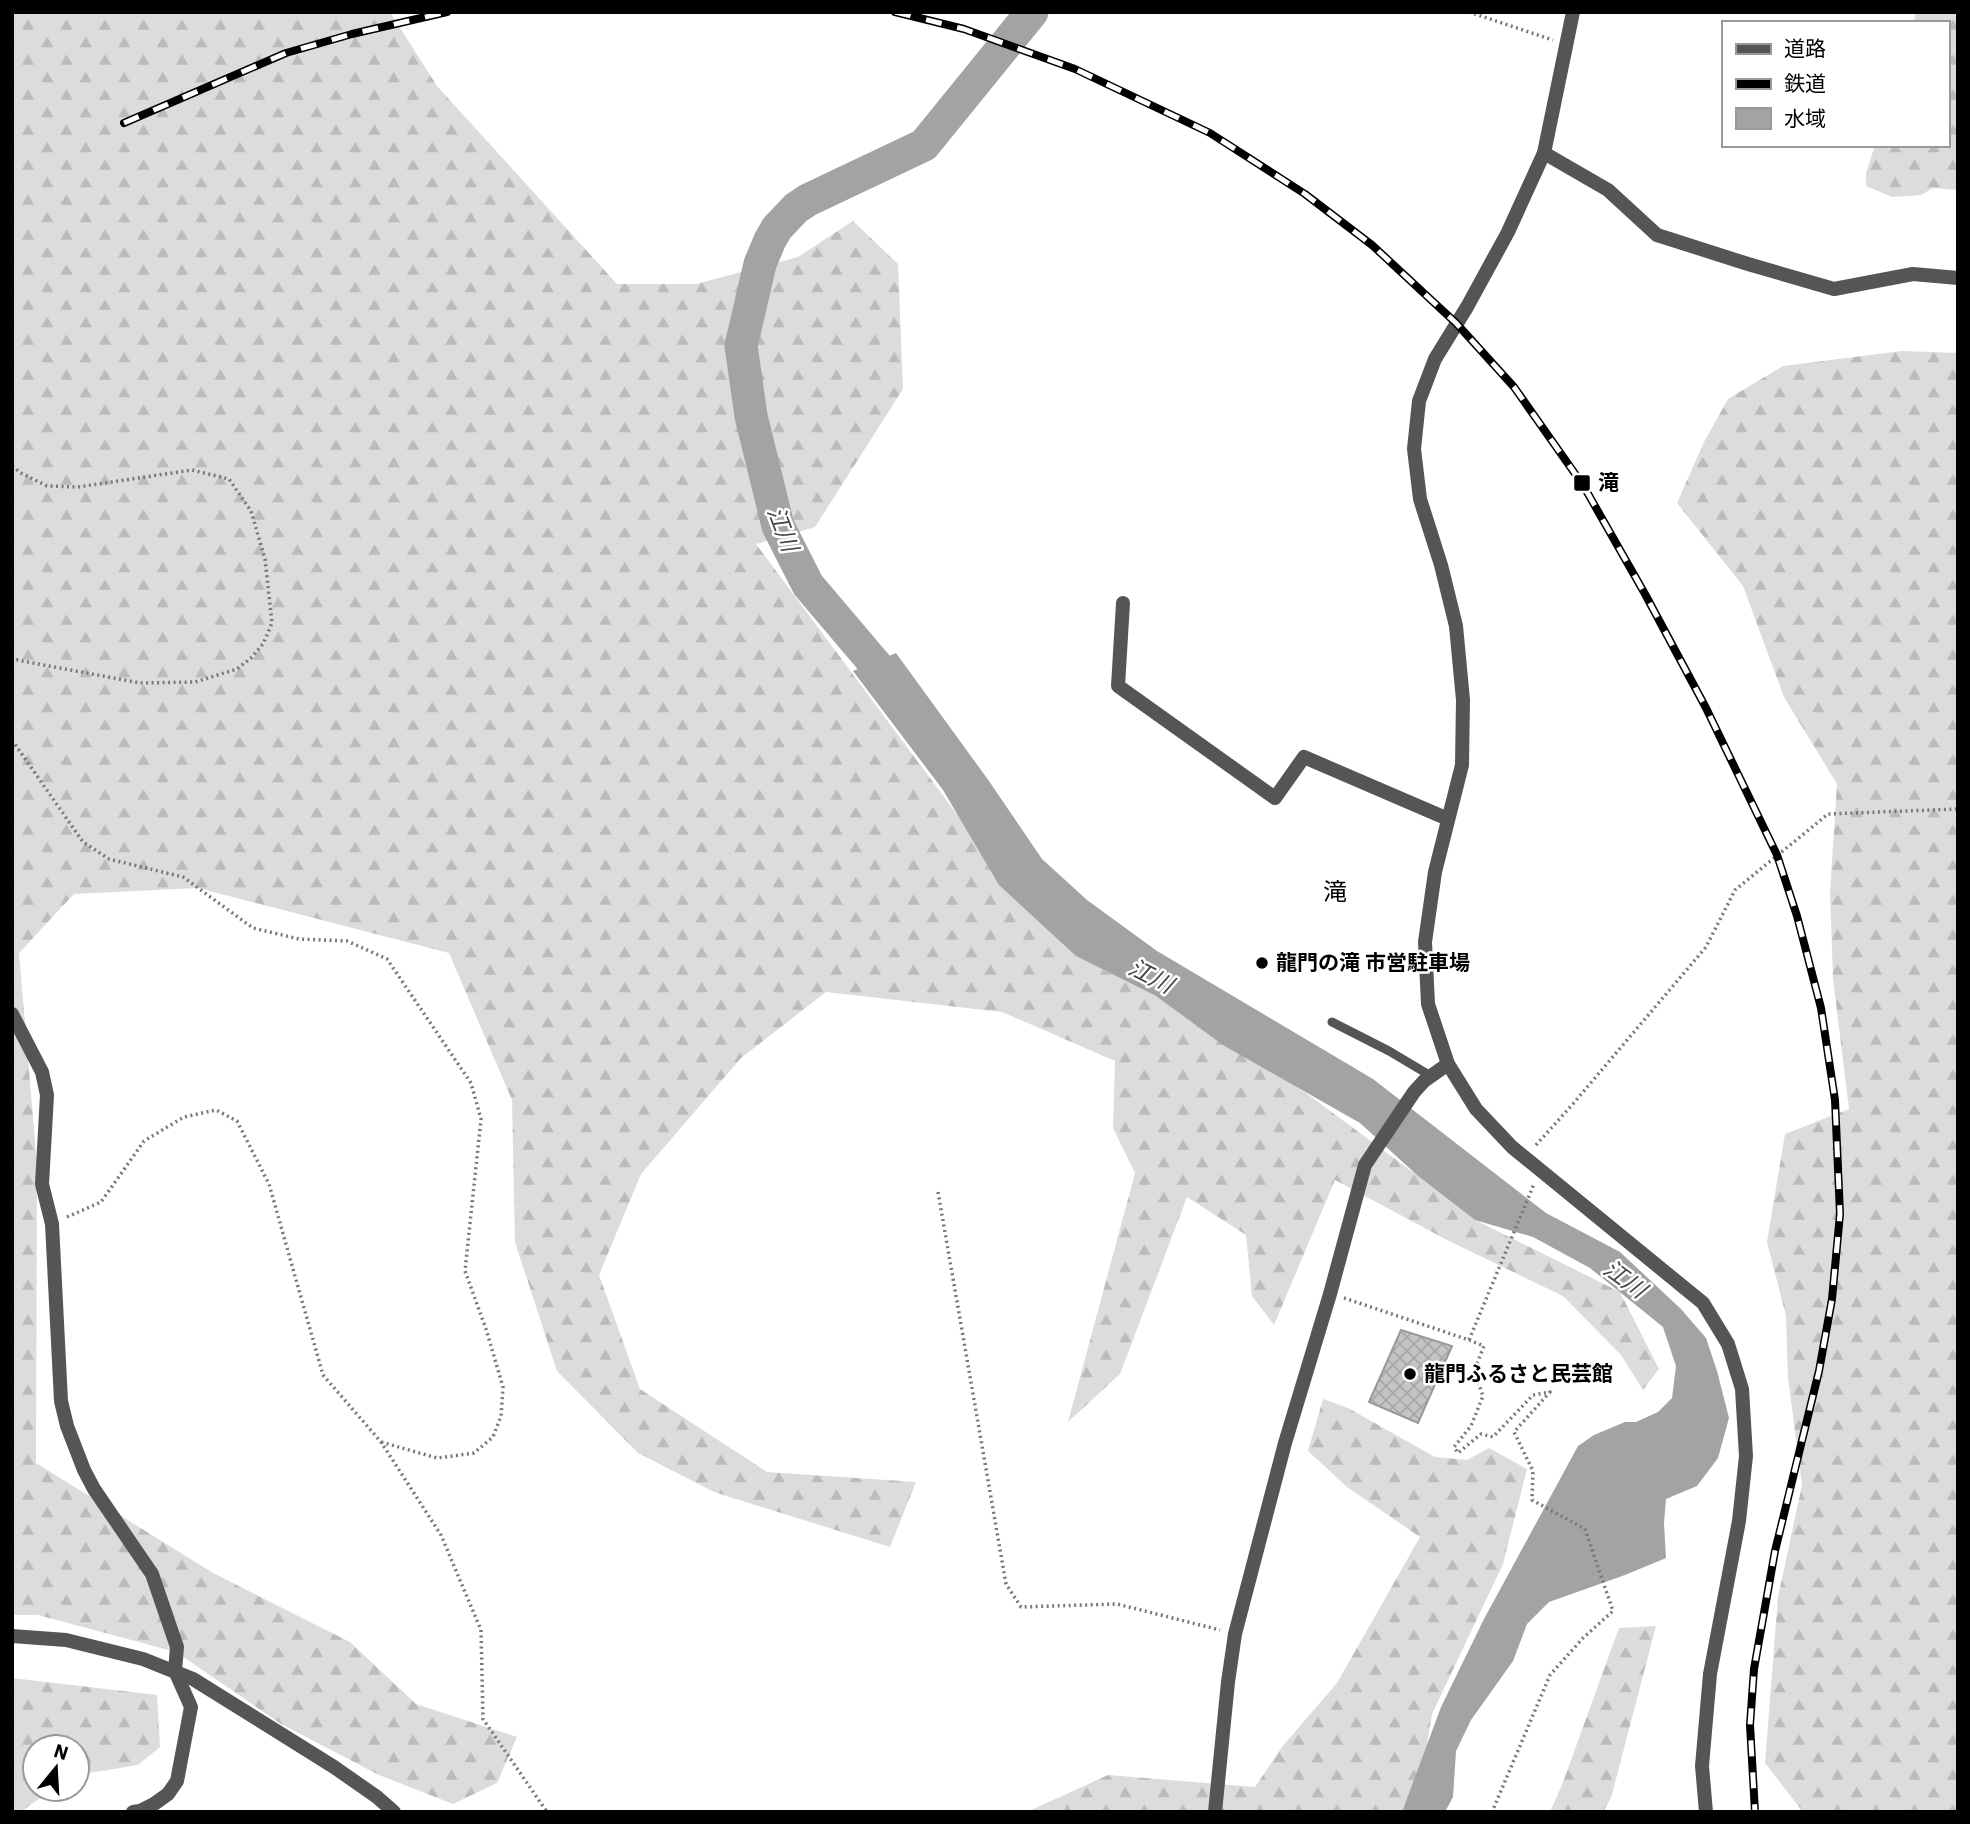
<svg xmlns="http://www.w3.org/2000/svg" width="1970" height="1824" font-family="'IBM Plex Sans','Noto Sans JP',sans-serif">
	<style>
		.forest { fill: url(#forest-firs) }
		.water { fill: #a3a3a3 }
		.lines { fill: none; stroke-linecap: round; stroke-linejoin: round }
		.river { stroke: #a3a3a3; stroke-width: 33 }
		.building { fill: url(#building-cross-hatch); stroke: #999; stroke-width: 2 }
		.path { stroke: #777; stroke-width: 3.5; stroke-dasharray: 2 3.5; stroke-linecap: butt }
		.service { stroke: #555; stroke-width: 9 }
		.minor { stroke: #555; stroke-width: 14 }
		.tertiary { stroke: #555; stroke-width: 14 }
		.rail-casing { stroke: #000; stroke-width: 8 }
		.rail { stroke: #fff; stroke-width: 5; stroke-dasharray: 16; stroke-linecap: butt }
		.poi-dot { fill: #000; stroke: #fff; stroke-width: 2.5 }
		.labels { text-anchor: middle; stroke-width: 5; stroke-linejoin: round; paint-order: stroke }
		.poi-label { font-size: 21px; font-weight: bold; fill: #000; stroke: #fff; text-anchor: start }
		.water-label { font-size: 23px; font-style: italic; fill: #444; stroke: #fff }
		.quarter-label { font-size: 24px; fill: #000; stroke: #fff }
	</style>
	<defs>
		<pattern id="forest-firs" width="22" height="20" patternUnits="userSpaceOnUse" patternTransform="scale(1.75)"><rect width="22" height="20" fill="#dcdcdc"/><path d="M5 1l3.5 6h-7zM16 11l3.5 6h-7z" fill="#bbb"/></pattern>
		<pattern id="building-cross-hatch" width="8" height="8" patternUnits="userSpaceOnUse" patternTransform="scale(1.75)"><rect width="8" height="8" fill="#c4c4c4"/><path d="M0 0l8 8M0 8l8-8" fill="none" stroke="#a7a7a7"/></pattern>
	</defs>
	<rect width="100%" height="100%" fill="#fff"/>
	<g class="forest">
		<path d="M 12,12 L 390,12 L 437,86 L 617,284 L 696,284 L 798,257 L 853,221 L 898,264 L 903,389 L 815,527 L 756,544 L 956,813 L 1076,956 L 1156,996 L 1306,1093 L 1418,1176 L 1475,1220 L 1620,1292 L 1659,1369 L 1643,1390 L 1621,1355 L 1563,1296 L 1447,1240 L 1335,1180 L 1274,1325 L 1252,1296 L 1246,1235 L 1187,1197 L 1120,1374 L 1068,1422 L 1135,1173 L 1113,1128 L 1115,1061 L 1002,1012 L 826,992 L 741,1058 L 641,1174 L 599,1275 L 640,1389 L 767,1472 L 916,1482 L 890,1547 L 714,1492 L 638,1453 L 557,1371 L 515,1242 L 512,1100 L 449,953 L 198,888 L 74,894 L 19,953 L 37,1165 L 36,1463 L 213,1573 L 350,1642 L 416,1704 L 517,1737 L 497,1783 L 453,1804 L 379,1775 L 281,1724 L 176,1652 L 38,1615 L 12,1615 Z"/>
		<path d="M 1916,12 L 1958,12 L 1958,190 L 1933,188 L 1921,195 L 1892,197 L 1866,186 L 1866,173 L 1875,145 L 1947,145 L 1947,23 L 1913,23 Z"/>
		<path d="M 1902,351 L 1958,353 L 1958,1810 L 1956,1812 L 1803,1812 L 1765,1763 L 1778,1597 L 1802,1485 L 1788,1378 L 1786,1316 L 1767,1242 L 1785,1134 L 1849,1109 L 1833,979 L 1830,893 L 1837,784 L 1784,697 L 1743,586 L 1677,503 L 1704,442 L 1728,399 L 1783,366 Z"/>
		<path d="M 1323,1399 L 1348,1408 L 1435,1457 L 1467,1460 L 1489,1448 L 1527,1469 L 1503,1564 L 1432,1714 L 1416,1812 L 1027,1812 L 1108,1775 L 1255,1787 L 1282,1747 L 1337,1683 L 1420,1537 L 1347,1487 L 1308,1451 Z"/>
		<path d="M 1656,1626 L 1611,1798 L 1603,1812 L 1550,1812 L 1562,1785 L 1619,1628 Z"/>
		<path d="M 12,1678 L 157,1695 L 160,1747 L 138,1765 L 77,1775 L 77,1747 L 35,1747 L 35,1789 L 52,1789 L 21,1812 L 12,1812 Z"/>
	</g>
	<path class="water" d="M 896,653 L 989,781 L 1042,859 L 1087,900 L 1157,951 L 1373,1079 L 1546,1213 L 1620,1252 L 1681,1309 L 1706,1338 L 1717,1371 L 1729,1418 L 1718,1458 L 1697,1486 L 1666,1499 L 1664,1523 L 1666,1558 L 1625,1575 L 1549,1602 L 1527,1624 L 1513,1661 L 1471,1720 L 1456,1751 L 1453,1797 L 1445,1812 L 1402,1812 L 1441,1707 L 1484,1619 L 1578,1446 L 1594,1435 L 1625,1422 L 1636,1422 L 1658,1412 L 1672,1398 L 1676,1366 L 1663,1327 L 1590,1268 L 1533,1237 L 1475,1220 L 1418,1176 L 1360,1123 L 1223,1045 L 1156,996 L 1076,956 L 999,885 L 943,790 L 853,671 Z"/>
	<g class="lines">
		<path class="river" d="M 903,697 L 808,585 L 778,526 L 751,416 L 741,346 L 760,264 L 770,240 L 777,228 L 796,208 L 808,200 L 924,145 L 1032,12"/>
	</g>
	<path class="building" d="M 1401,1330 L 1452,1346 L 1418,1423 L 1369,1402 Z"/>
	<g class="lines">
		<g class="path">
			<path d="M 1469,12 L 1553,40"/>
			<path d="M 12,466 L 21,473 L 47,486 L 78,487 L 192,470 L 229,479 L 251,511 L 265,559 L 272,623 L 263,644 L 251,658 L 237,669 L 195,682 L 140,683 L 17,660 L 12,663"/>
			<path d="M 12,740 L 83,842 L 109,859 L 183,877 L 253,928 L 299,939 L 347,941 L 387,959 L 471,1083 L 481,1119 L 465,1271 L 486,1329 L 503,1387 L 501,1416 L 493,1437 L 474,1453 L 437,1458 L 381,1442"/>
			<path d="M 1536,1145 L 1572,1105 L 1706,947 L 1735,890 L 1828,814 L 1958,809"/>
			<path d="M 938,1192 L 1006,1584 L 1021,1607 L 1117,1604 L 1220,1630"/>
			<path d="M 67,1217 L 101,1202 L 144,1141 L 184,1117 L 216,1110 L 237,1121 L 269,1184 L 323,1375 L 381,1442 L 441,1535 L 481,1630 L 483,1719 L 547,1812"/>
			<path d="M 1344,1298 L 1469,1340 L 1534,1184"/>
			<path d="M 1469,1340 L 1484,1346 L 1474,1371 L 1483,1396 L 1471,1426 L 1454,1447 L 1458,1453 L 1481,1434 L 1493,1437 L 1533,1395 L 1550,1392 L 1514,1432 L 1533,1471 L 1532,1500 L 1585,1529 L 1613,1611 L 1583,1638 L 1550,1675 L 1492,1812"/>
		</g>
		<path class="service" d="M 1332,1022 L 1389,1051 L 1431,1076"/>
		<g class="minor">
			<path d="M 1544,153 L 1608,190 L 1657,235 L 1748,264 L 1834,289 L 1913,274 L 1958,278"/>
			<path d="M 1123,603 L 1118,686 L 1275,798 L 1304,757 L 1448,819"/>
			<path d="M 12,1014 L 42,1072 L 47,1095 L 42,1184 L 52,1224 L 61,1401 L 67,1426 L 84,1470 L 94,1489 L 152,1574 L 177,1647 L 175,1671 L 191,1707 L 177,1781 L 168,1794 L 154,1804 L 140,1811 L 133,1812"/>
			<path d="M 12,1636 L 66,1640 L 143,1659 L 193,1679 L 334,1767 L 377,1797 L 394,1812"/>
			<path d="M 1215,1812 L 1228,1682 L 1235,1634 L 1285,1443 L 1330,1294 L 1365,1165 L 1414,1092 L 1424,1081 L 1448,1064"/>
		</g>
		<path class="tertiary" d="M 1573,12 L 1544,153 L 1508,232 L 1467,307 L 1435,359 L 1419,401 L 1414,449 L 1420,499 L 1441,565 L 1456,626 L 1463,700 L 1462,765 L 1435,872 L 1425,942 L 1428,1004 L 1448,1064 L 1476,1109 L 1512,1147 L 1703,1303 L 1728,1344 L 1742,1389 L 1746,1456 L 1739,1521 L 1710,1674 L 1702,1766 L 1706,1812"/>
		<g class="rail-casing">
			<g id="rail">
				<path d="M 895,12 L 964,29 L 1075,69 L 1210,133 L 1305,194 L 1372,245 L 1456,323 L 1514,387 L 1583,485 L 1645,594 L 1706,708 L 1777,855 L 1797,916 L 1821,1008 L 1835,1100 L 1840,1214 L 1832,1299 L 1819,1371 L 1775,1551 L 1754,1669 L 1750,1725 L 1755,1812"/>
				<path d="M 124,123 L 286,53 L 352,34 L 447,12"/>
			</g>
		</g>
		<use href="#rail" class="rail"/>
	</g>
	<g class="poi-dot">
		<rect x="1573" y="474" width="18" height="18" rx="3.5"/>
		<circle cx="1262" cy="963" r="7"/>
		<circle cx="1410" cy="1374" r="7"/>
	</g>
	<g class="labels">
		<g class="poi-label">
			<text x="1598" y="490">滝</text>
			<text x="1276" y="970">龍門の滝 市営駐車場</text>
			<text x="1424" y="1381">龍門ふるさと民芸館</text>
		</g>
		<g class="water-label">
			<text transform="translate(783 529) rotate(69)" y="8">江川</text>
			<text transform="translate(1151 976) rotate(27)" y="8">江川</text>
			<text transform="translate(1625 1279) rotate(36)" y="8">江川</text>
		</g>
		<g class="quarter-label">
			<text x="1335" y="900">滝</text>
		</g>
	</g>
	<rect width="1970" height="1824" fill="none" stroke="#000000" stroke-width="28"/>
	<rect x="1722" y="21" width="228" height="126" fill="#ffffff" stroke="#999999" stroke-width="2"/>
	<rect x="1736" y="44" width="35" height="10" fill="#555555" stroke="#999999" stroke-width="2"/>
	<text x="1784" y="56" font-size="21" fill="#000000">道路</text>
	<rect x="1736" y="79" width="35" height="10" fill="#000000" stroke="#999999" stroke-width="2"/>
	<text x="1784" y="91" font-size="21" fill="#000000">鉄道</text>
	<rect x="1736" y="108" width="35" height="21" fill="#a3a3a3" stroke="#999999" stroke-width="2"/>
	<text x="1784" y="126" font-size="21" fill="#000000">水域</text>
	<g transform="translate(56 1768) rotate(18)"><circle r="33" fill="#ffffff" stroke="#999999" stroke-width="2"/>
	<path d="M0-5L12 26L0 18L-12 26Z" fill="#000000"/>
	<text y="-10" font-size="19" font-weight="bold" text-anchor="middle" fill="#000000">N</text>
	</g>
</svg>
